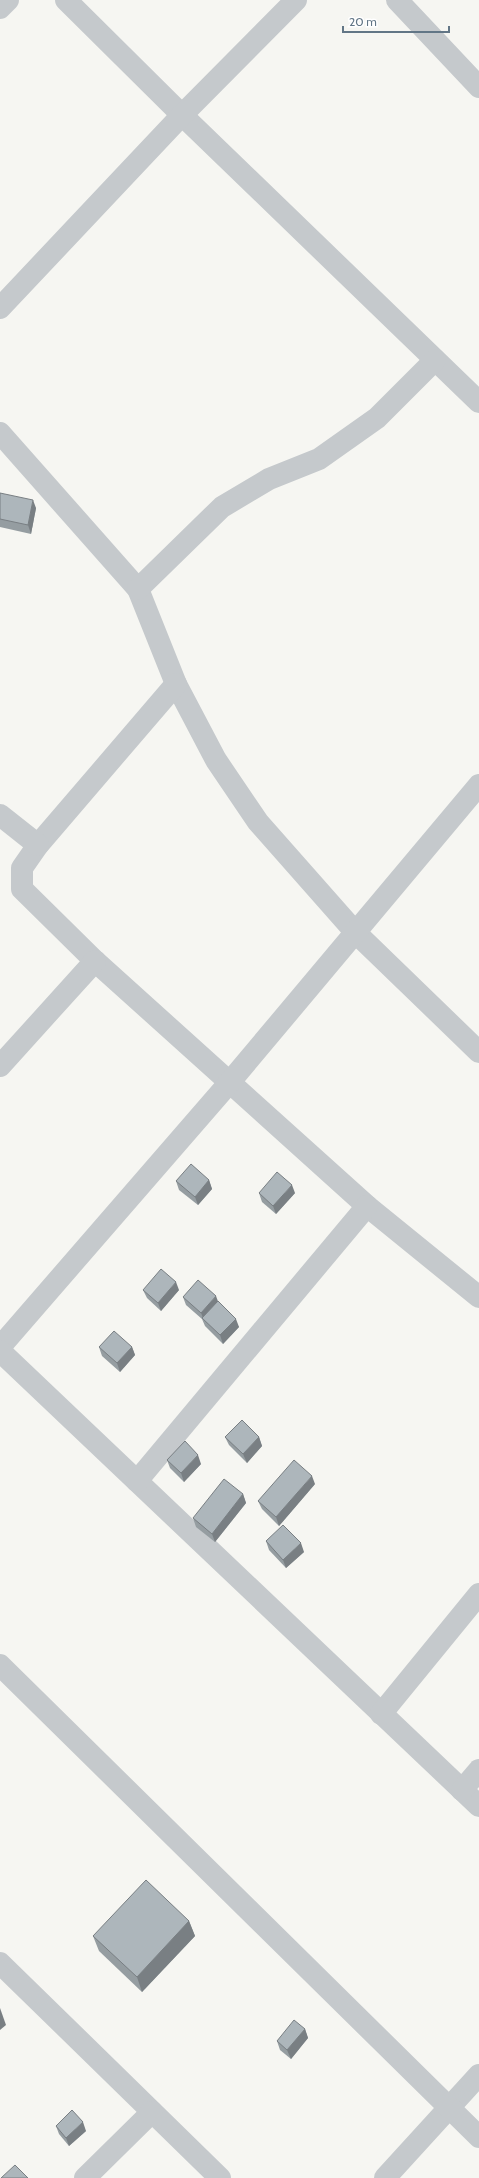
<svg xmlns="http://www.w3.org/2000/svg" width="479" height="2178" font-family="Cabin,sans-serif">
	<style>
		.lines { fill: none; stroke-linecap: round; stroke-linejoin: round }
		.minor { stroke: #c5c9cc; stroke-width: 22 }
		.tertiary { stroke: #c5c9cc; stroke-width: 22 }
		.wall { fill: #959da1 }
		.shaded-wall { fill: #797f83 }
		.building { fill: #adb6bb; stroke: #797f83 }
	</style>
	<rect width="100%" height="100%" fill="#f6f6f2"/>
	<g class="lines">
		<g class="minor">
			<path d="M 66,0 L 182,115 L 479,402"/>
			<path d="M 397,0 L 479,87"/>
			<path d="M 0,8 L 8,0"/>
			<path d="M 0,308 L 182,115 L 296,0"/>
			<path d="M 0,433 L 138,589 L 176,684 L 216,760 L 258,822 L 356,933 L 479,1052"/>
			<path d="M 138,589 L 222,507 L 269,479 L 319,459 L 377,418 L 435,360"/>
			<path d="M 176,684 L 38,845 L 22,868 L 22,889 L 95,961 L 367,1206 L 479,1297"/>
			<path d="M 0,815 L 38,845"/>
			<path d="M 0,1066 L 95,961"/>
			<path d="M 0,1347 L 229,1083 L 479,785"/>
			<path d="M 0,1351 L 479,1806"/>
			<path d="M 137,1481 L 367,1206"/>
			<path d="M 381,1714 L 479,1594"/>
			<path d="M 462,1790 L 479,1770"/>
			<path d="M 0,1963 L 220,2178"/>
			<path d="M 85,2178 L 152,2112"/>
			<path d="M 385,2178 L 479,2075"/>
		</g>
		<path class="tertiary" d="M 0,1665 L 479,2137"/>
	</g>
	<g class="wall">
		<path d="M 0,493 L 36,508 L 31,534 L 0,527 Z"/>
		<path d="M 209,1180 L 212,1189 L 198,1205 L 179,1190 L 176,1181 Z"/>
		<path d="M 259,1193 L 295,1193 L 276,1214 L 262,1202 Z"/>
		<path d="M 143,1290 L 179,1290 L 161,1311 L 147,1298 Z"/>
		<path d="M 183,1297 L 218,1301 L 239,1327 L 223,1344 L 205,1326 L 202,1319 L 186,1305 Z"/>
		<path d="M 99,1347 L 132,1347 L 135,1355 L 120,1372 L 102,1356 Z"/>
		<path d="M 225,1437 L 259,1437 L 262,1446 L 247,1463 L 229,1445 Z"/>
		<path d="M 167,1460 L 201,1464 L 184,1482 L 170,1468 Z"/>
		<path d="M 315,1484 L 279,1526 L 262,1509 L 258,1501 Z"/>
		<path d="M 243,1494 L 246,1503 L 215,1542 L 196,1527 L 193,1518 Z"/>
		<path d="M 266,1541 L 304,1552 L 286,1568 L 269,1550 Z"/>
		<path d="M 189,1921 L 195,1936 L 142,1992 L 99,1951 L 93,1936 Z"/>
		<path d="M 305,2029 L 308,2038 L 291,2059 L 280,2050 L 277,2041 Z"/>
		<path d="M 56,2126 L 86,2131 L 69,2146 L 59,2134 Z"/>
	</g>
	<g class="shaded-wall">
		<path d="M 33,500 L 36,508 L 31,534 L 28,525 Z"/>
		<path d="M 209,1180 L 212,1189 L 198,1205 L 195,1197 Z"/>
		<path d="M 292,1185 L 295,1193 L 276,1214 L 273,1206 Z"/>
		<path d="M 176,1282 L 179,1290 L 161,1311 L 158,1303 Z"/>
		<path d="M 216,1296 L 219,1304 L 204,1320 L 201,1313 Z"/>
		<path d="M 236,1319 L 239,1327 L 223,1344 L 220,1335 Z"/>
		<path d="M 132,1347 L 135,1355 L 120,1372 L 117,1363 Z"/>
		<path d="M 259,1437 L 262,1446 L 247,1463 L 243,1454 Z"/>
		<path d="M 198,1455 L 201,1464 L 184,1482 L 181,1473 Z"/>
		<path d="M 312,1476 L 315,1484 L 279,1526 L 276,1517 Z"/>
		<path d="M 243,1494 L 246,1503 L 215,1542 L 212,1534 Z"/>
		<path d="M 301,1543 L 304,1552 L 286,1568 L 283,1560 Z"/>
		<path d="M 189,1921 L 195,1936 L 142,1992 L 137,1977 Z"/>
		<path d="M 0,2008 L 6,2025 L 0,2030 Z"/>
		<path d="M 305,2029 L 308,2038 L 291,2059 L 287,2050 Z"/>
		<path d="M 83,2122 L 86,2131 L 69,2146 L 66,2138 Z"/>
	</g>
	<g class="building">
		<path d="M 0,493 L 33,500 L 28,525 L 0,519 Z"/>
		<path d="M 191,1164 L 209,1180 L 195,1197 L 176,1181 Z"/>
		<path d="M 277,1172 L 292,1185 L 273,1206 L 259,1193 Z"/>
		<path d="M 161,1269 L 176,1282 L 158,1303 L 143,1290 Z"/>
		<path d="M 198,1280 L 216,1296 L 201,1313 L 183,1297 Z"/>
		<path d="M 218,1301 L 236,1319 L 220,1335 L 202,1318 Z"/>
		<path d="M 114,1331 L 132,1347 L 117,1363 L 99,1347 Z"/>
		<path d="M 242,1420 L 259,1437 L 243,1454 L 225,1437 Z"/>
		<path d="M 185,1441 L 198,1455 L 181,1473 L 167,1460 Z"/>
		<path d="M 294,1460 L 312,1476 L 276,1517 L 258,1501 Z"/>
		<path d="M 224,1479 L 243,1494 L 212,1534 L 193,1518 Z"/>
		<path d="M 283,1525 L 301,1543 L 283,1560 L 266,1541 Z"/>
		<path d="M 146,1880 L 189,1921 L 137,1977 L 93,1936 Z"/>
		<path d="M 294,2020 L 305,2029 L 287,2050 L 277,2041 Z"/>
		<path d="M 72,2110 L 83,2122 L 66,2138 L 56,2126 Z"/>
		<path d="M 15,2165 L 28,2178 L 1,2178 Z"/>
	</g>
	<path d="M343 26v6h106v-6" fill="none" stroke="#627686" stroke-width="2"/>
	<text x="349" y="26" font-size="12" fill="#627686" stroke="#ffffff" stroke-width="3" paint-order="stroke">20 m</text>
</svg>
